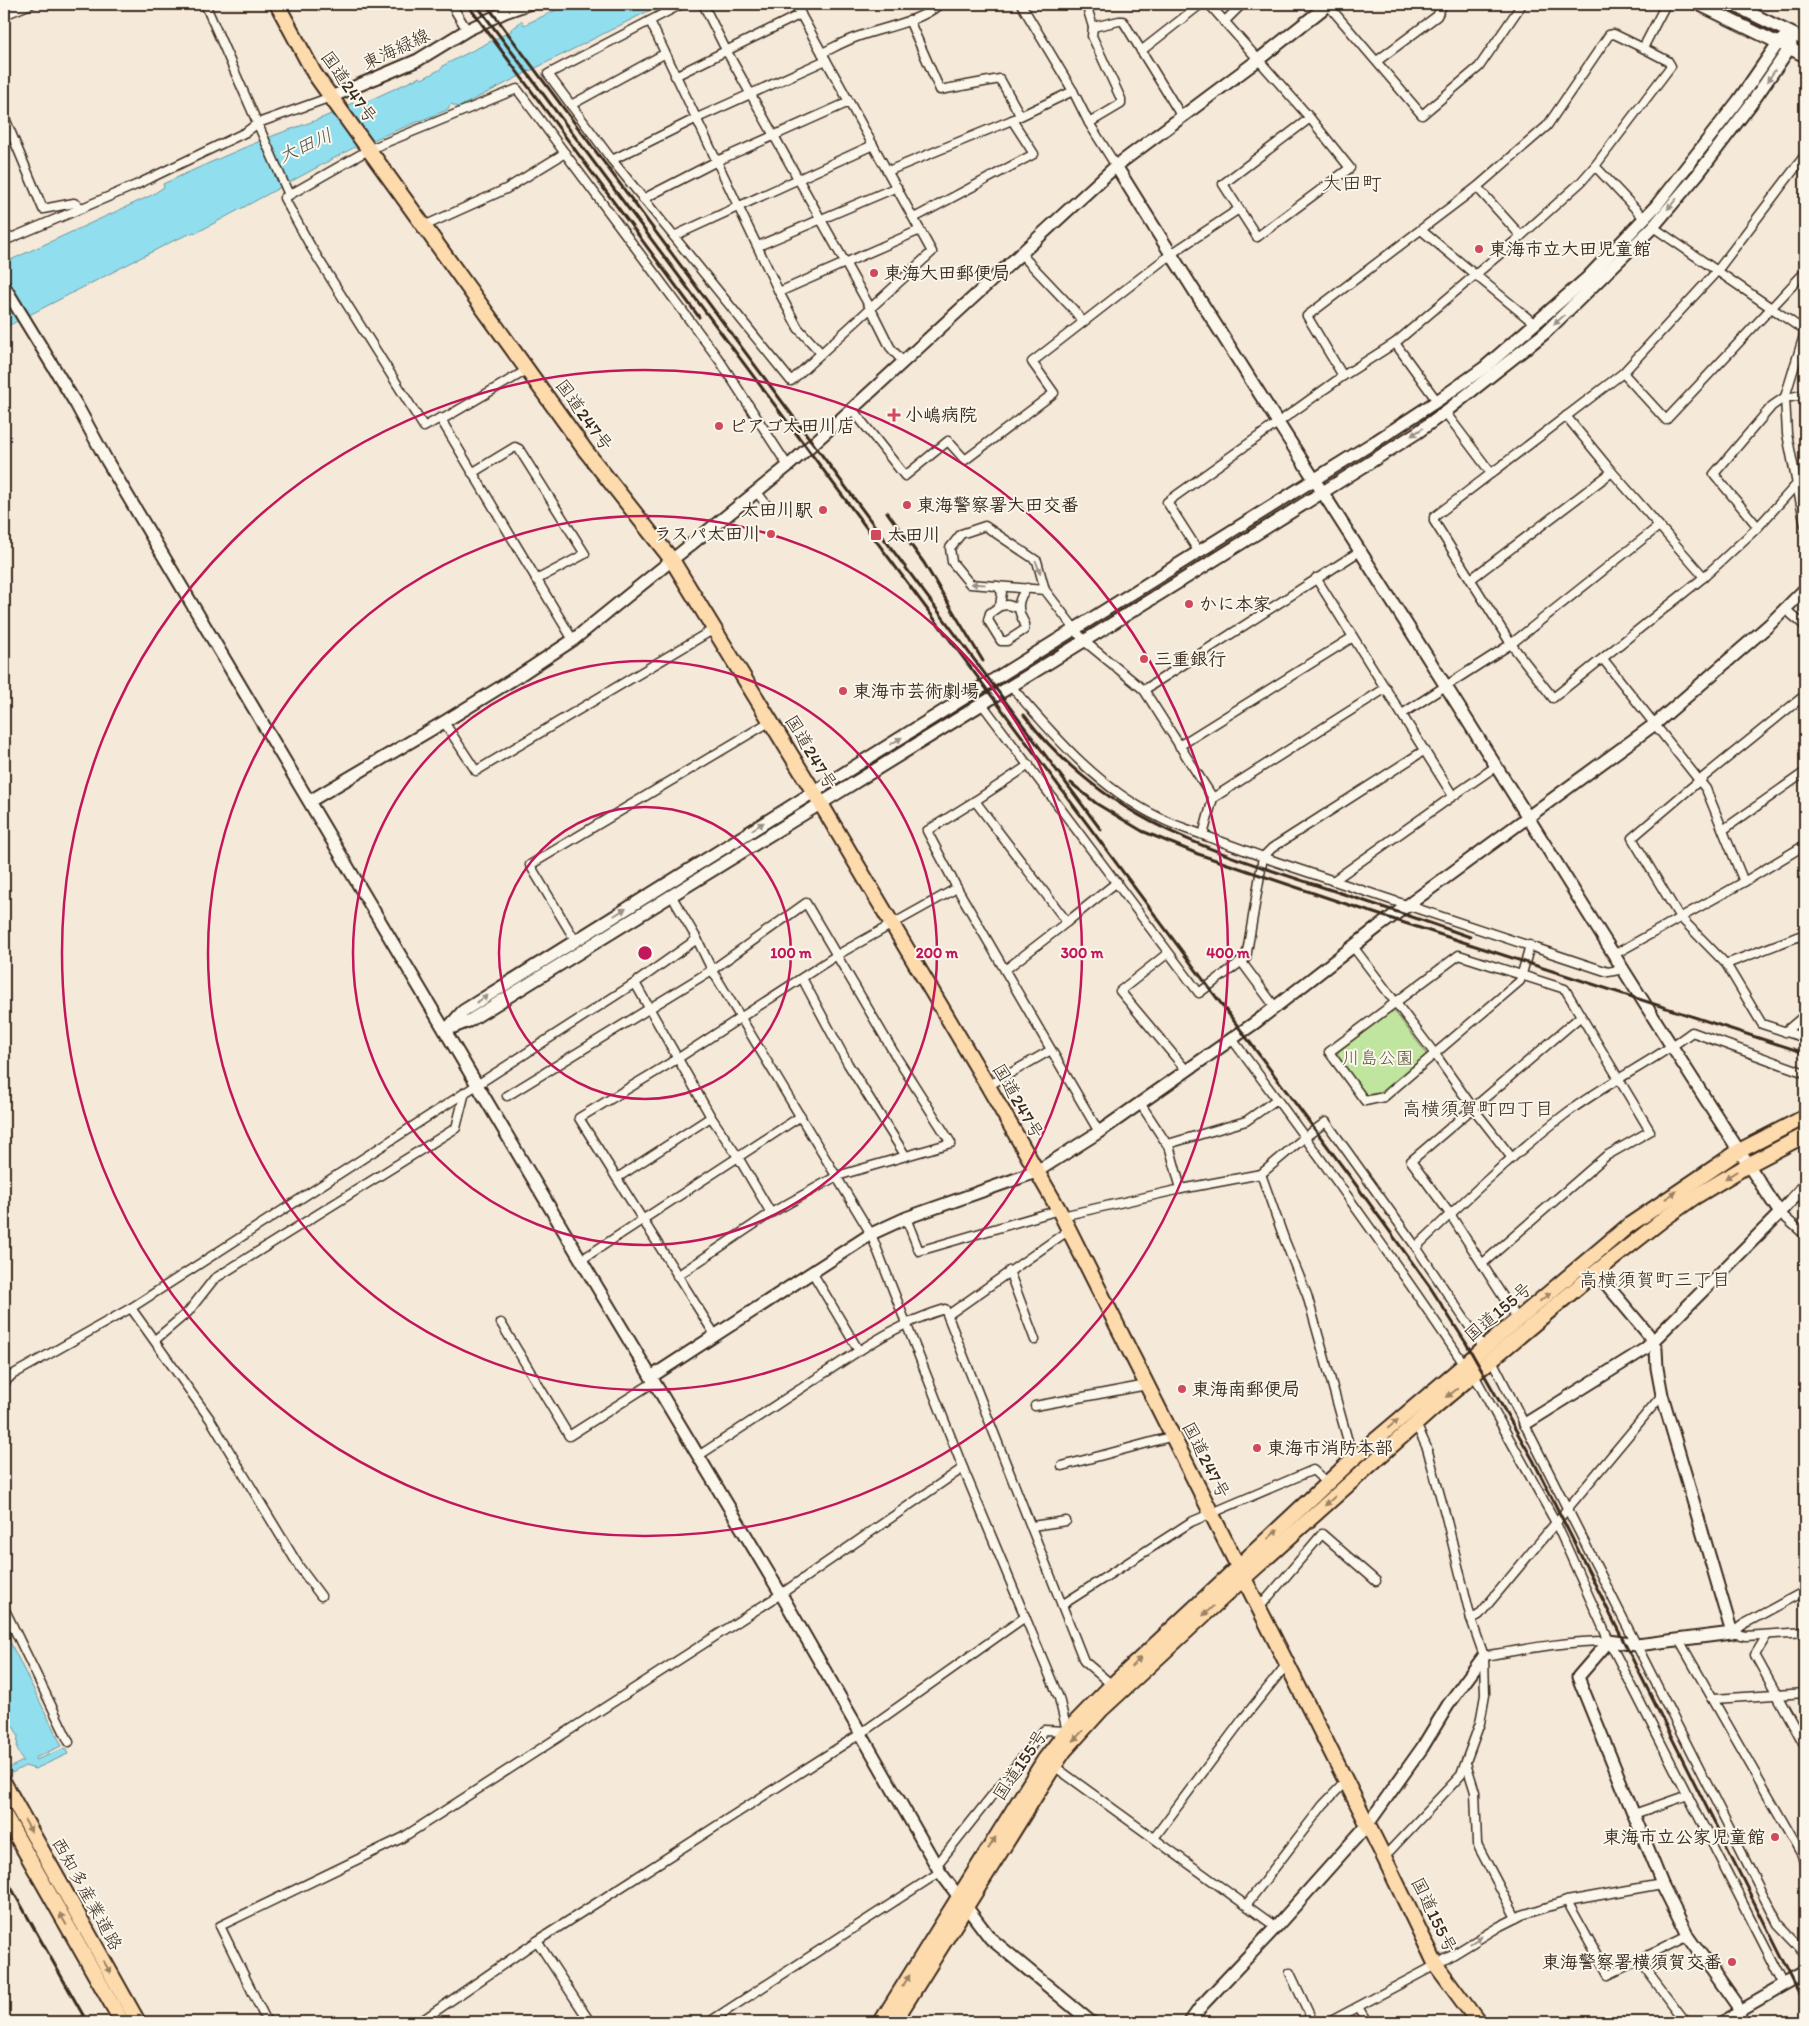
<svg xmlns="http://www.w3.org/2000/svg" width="1809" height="2026" font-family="Itim,'Klee One',sans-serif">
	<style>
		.green { fill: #c0e59f; stroke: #7e885e }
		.water { fill: #90deee; stroke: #6e969b }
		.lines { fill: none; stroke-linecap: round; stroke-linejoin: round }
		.street-casing { stroke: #3b2a1e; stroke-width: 11 }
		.secondary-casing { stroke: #3b2a1e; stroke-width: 15 }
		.highway-casing { stroke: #3b2a1e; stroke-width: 18 }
		.street { stroke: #fbf7ec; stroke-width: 8 }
		.secondary { stroke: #fbf7ec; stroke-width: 11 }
		.highway { stroke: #fedbac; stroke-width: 14 }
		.rail { stroke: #3b2a1e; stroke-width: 3 }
		.oneway { fill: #9b9085 }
		.oneway2 { fill: #9c8265 }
		.ring { fill: none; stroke: #c2185b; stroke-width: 2.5 }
		.poi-dot { fill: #d1495b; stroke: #fbf7ec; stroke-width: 2 }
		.labels { text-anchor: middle; stroke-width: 4; stroke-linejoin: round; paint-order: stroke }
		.street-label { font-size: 18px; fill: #3b2a1e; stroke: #fbf7ec }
		.poi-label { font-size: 18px; font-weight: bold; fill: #3b2a1e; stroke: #fbf7ec; text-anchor: start }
		.park-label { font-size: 18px; fill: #5c593e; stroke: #fbf7ec }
		.water-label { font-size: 19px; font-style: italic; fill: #505752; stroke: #fbf7ec }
		.neighbourhood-label { font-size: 19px; fill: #3b2a1e; stroke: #fbf7ec }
		.quarter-label { font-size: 20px; fill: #3b2a1e; stroke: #fbf7ec }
		.centre { fill: #c2185b; stroke: #fbf7ec; stroke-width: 2.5 }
		.ring-label { font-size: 15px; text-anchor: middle; font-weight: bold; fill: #c2185b; stroke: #fbf7ec; stroke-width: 4; stroke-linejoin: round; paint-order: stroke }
	</style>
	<rect width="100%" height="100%" fill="#f5e9d9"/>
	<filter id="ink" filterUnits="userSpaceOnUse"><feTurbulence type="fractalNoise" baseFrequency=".02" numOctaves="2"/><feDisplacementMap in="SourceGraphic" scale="10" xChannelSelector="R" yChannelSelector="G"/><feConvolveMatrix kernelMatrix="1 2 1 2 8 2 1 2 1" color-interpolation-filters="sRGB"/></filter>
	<g filter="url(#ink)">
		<path class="green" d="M 1390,1012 L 1395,1012 L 1426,1053 L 1426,1056 L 1383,1092 L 1366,1095 L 1338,1057 L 1338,1052 Z"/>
		<g class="water">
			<path d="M 569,4 L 662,4 L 463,105 L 463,109 L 451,104 L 447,110 L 353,148 L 196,233 L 194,232 L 173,241 L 4,328 L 4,263 L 152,195 L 164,187 L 163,184 C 200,167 237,150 275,135 C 301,125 328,118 352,103 L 359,105 L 420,77 L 422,79 L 441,69 L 444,65 L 511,31 L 511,29 L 518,25 L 518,23 L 522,21 L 524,25 Z"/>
			<path d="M 4,1630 L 61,1744 L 61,1746 L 35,1758 L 36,1760 L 65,1748 L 68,1754 L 35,1769 L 25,1766 L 12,1773 L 9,1768 L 23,1761 L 17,1749 L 18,1735 L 4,1710 Z"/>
		</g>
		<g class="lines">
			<g class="street-casing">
				<g id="street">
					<path d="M 205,4 L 289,195"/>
					<path d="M 451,4 L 467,30"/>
					<path d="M 682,4 L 548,74 L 612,160 L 791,381 L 932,252 L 795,4"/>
					<path d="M 703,4 L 726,50 L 871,309 L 890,347 L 903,362"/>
					<path d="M 1021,4 L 1073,91 L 1089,123 L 1116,166"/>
					<path d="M 1086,4 L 1093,27 L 1092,36 L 1121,99 L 1121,104 L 1089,123"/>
					<path d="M 1328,5 L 1422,115 L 1479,67 L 1522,4"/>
					<path d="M 4,15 L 31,4"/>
					<path d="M 909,20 L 940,90 L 1000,79 L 1020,115"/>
					<path d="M 650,21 L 779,292 L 798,328 L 821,353"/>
					<path d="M 1224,22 L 1242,4"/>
					<path d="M 1093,27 L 1119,21 L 1123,21 L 1182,117"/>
					<path d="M 1141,51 L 1201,4"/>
					<path d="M 822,53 C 833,48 843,42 854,38 C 880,28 918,23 940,4"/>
					<path d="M 1377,61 L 1437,16 L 1443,4"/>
					<path d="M 675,76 L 801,14"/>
					<path d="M 571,105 L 664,54"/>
					<path d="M 4,116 L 43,209 L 74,203 L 82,208 L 136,185 L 246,132 L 258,123 L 331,97"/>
					<path d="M 612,160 L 695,119 L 826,60"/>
					<path d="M 1595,166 L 1644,218"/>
					<path d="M 888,171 L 1012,120 L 1073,91"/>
					<path d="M 1477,187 L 1521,236"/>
					<path d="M 643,199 L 717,161 L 849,102"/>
					<path d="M 1239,209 L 1223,184 L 1310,118"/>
					<path d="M 914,218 L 1034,154 L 1012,120"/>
					<path d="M 424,226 L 506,189 L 565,153"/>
					<path d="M 1653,227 L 1805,331"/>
					<path d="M 1421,230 L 1535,324"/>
					<path d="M 674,236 L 873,145"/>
					<path d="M 4,241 L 82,208"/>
					<path d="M 758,246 L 897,187"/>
					<path d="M 1020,253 L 1073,309 L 1083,322"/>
					<path d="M 779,292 L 920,230"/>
					<path d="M 1805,332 L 1785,397 L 1787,434 L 1805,525"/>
					<path d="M 1395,343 L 1521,236 L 1581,182 L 1595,166 L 1671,66 L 1668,61 L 1643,48 L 1666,4"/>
					<path d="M 1623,373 L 1666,420 L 1805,272"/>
					<path d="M 1343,376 L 1307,316 L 1477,187 L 1547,126 L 1609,35 L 1614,34 L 1643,48"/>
					<path d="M 1805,394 L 1792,397 L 1785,397 L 1772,406 L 1714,474 L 1758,527 L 1797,484 L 1805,482"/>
					<path d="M 852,409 L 905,476 L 948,441 L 965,460 L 1054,393 L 1032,362 L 1171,254 L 1239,209 L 1257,237 L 1350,168 L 1310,118 L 1209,4"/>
					<path d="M 1445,412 L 1491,473"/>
					<path d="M 1566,416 L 1612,472 L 1704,577"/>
					<path d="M 441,420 L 527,370"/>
					<path d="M 472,473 L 515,447 L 519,449 L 585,554 L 536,580"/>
					<path d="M 756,491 L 766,504"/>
					<path d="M 1659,526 L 1511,644 L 1553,698 L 1704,577 L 1758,527"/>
					<path d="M 1199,552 L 1167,502 L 1343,376 L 1395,343 L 1437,401"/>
					<path d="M 1316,578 L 1453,796 L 1495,767"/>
					<path d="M 1471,579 L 1612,472"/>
					<path d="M 997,586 L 1002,592 L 1000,606 L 990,613 L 988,620 L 1001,641 L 1007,641 L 1024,630 L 1025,624 C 1017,610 1016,601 1027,588"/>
					<path d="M 1045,590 L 970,584 L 952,562 L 950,548 L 961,534 L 985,526 L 1037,561 L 1045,590 L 1084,641 L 1144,690 L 1213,798"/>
					<path d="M 1000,606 L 1008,605 L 1018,608"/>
					<path d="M 1785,609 L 1805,626"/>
					<path d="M 573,640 L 440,418 L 424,427 L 311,247 L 284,198 L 370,149 L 517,89 L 720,361 L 788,466"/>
					<path d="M 1603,659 L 1706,789 L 1744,882"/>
					<path d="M 1011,686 C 1055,737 1098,788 1160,818 C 1173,825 1188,829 1203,835"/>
					<path d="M 1386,688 L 1213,798 L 1203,835 L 1277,862 L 1608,972 L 1624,969"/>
					<path d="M 1144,690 L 1360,551"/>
					<path d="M 1805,695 L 1700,780 L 1632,838 L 1679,916 L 1726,964 L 1762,1024 L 1805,1038"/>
					<path d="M 982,704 L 1199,993 L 1246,958 L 1263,857 L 1272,848 L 1425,750"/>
					<path d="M 1402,714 L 1511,644 L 1434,521 L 1434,517 L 1623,373 L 1717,271 L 1805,155"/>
					<path d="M 444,722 L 476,771 L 714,629"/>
					<path d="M 1179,746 L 1353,637"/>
					<path d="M 1029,765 L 975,801 L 927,831 L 957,888 L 1099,1132"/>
					<path d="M 975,801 L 1067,922 L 1117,882"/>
					<path d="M 1723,830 L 1805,772"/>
					<path d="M 1333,881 L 1453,796"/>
					<path d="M 671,895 L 697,939 L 712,970 L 871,1234 L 963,1468 L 1059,1698 L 1067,1731 L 1044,1730 L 936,1866"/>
					<path d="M 575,940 L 530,865 L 771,721"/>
					<path d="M 1530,945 L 1520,981 L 1384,1097 L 1365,1101 L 1329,1052 L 1459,955 L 1565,989 L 1581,1016"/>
					<path d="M 1354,948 L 1435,1054 L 1473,1108 L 1512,1158"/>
					<path d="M 1168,953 L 1120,991 L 1187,1071"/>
					<path d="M 1615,954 L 1744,882 L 1805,845"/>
					<path d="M 1241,961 L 1275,1007"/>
					<path d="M 1726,964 L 1805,934"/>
					<path d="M 1005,970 L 1067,922"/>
					<path d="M 802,978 L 848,1064 L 905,1155"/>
					<path d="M 635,983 L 711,1117 L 738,1157 L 771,1213"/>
					<path d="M 1785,1032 L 1805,1015"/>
					<path d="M 1232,1039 C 1312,1146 1390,1253 1464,1364"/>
					<path d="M 988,1086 L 1051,1050"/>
					<path d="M 507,1096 L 712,970 L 806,903 L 897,1058 L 951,1143 L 837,1176 L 771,1213 L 677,1276"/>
					<path d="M 1140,1103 L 1170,1149 L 1181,1189 L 1261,1174 L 1305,1137 L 1326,1122 L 1416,1247 L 1484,1348"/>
					<path d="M 1168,1144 L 1246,1121 L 1277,1099"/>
					<path d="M 1261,1174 L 1285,1241 L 1307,1295 L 1353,1459"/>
					<path d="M 617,1178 L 711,1117"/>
					<path d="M 1780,1213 L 1805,1235"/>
					<path d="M 1062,1216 L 1181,1189"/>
					<path d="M 906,1218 L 919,1251 L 1059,1210"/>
					<path d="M 1416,1247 C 1464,1201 1512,1155 1564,1115 C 1604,1084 1651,1063 1692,1032 L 1805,1073"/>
					<path d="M 581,1260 L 801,1116"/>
					<path d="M 1482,1264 L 1606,1156 L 1650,1131 L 1581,1016 L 1411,1161 L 1450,1214 L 1518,1320"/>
					<path d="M 1009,1271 L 1035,1340"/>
					<path d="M 812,1272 L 859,1351"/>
					<path d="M 131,1308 L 210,1419 L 300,1568 L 321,1596"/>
					<path d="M 948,1315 L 1069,1230"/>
					<path d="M 501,1323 L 569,1436 L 654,1382"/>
					<path d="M 715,1335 L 579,1118 L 677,1059 L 837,955 L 957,888"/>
					<path d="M 155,1340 L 188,1312 L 214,1279 L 456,1128 L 465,1092"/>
					<path d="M 1492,1360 L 1778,1924 L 1800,1947 L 1805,1958"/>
					<path d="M 1474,1375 L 1555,1521 L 1609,1641 L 1785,1986"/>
					<path d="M 4,1383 L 12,1375 L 131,1308 L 635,983 L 697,939"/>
					<path d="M 1035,1406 L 1147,1385"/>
					<path d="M 698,1456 C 740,1429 782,1401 823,1374 C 862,1349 900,1322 945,1309 L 1084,1661 L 1112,1685"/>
					<path d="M 1062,1466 L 1174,1436"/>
					<path d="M 1032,1526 L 1066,1521"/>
					<path d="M 1062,1605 L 1191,1522 L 1313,1470 L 1327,1483"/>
					<path d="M 4,1608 L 69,1742"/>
					<path d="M 1259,1608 L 1322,1534 L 1376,1581"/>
					<path d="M 1471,1619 L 1479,1615 L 1662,1395"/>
					<path d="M 1732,1633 L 1744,1624 L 1805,1591"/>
					<path d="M 1732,1633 L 1746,1636 L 1805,1632"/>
					<path d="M 1767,1635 L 1755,1655 L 1805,1746"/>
					<path d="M 1679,1640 L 1802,1855 L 1805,1867"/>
					<path d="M 1484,1656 C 1525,1649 1567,1641 1609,1641"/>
					<path d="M 1714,1699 L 1805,1693"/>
					<path d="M 1466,1763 L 1475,1792 L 1477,1844 L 1516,1918"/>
					<path d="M 1054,1766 L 1276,1927"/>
					<path d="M 1634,1814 L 1688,1795"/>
					<path d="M 1154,1838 L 1242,1720 L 1287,1664"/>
					<path d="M 1384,1857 L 1461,1775 L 1480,1723 L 1485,1695 L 1484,1656 L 1471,1619 L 1446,1517 L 1427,1448 L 1416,1424"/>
					<path d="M 1567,1901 L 1608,1975 L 1688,1936"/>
					<path d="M 1246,1905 L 1323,1805 L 1346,1781"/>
					<path d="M 537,1941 L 590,2022"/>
					<path d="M 1639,1960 L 1686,2022"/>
					<path d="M 1290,1973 L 1313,2022"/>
					<path d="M 1358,2007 L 1367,2022"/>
					<path d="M 1741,2011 L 1746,2022"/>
					<path d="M 267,2022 L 220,1926 L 402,1838 L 781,1594 L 963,1468"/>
					<path d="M 420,2022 L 537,1941 L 860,1734 L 1025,1617"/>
					<path d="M 709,2022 L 940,1872"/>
					<path d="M 1329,2022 L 1436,1965 L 1500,1926 L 1522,1915 L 1567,1901 L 1662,1884"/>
				</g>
			</g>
			<g class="secondary-casing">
				<g id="secondary">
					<path d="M 1698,4 L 1805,56"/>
					<path d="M 1732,4 L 1805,40"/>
					<path d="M 331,97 L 418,60 L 467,30 L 505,12 L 528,4"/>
					<path d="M 1116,166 C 1222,337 1332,506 1440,677 C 1553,856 1663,1037 1780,1213"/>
					<path d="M 4,286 L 76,404 L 107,461 L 581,1260 L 781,1594 L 940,1872 L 990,1938 L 1091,2022"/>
					<path d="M 310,801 L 444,722 L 520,675 L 573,640 L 788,466 L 852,409 L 1116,166 L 1258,60 L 1329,4"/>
					<path d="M 448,1028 L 463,1011 L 1376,441 L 1437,401 L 1485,367 L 1586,279 L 1656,206 L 1738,101 L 1778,43 L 1790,33"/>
					<path d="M 446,1030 L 469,1021 C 785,824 1103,632 1418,432 L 1445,412 L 1545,333 L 1653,227 L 1698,174 L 1751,104 L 1791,46 L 1790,33"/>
					<path d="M 1596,1272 L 1648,1334 L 1656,1349 L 1657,1368 L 1662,1395 L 1732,1633 L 1637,1645 L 1609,1641 L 1578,1677 L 1662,1884 L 1688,1936 L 1741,2011"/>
					<path d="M 651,1377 L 871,1234 L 906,1218 L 1036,1172 L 1099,1132 L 1256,1022 L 1378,927 L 1655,724 L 1769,625 L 1805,589"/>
					<path d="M 1525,1424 L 1645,1349 L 1780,1213 L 1805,1185"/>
					<path d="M 1190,2022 L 1202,2005 L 1276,1927 L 1368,1824 L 1422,1748 L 1448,1705 L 1484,1656"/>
					<path d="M 1721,2022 L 1805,1974"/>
				</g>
			</g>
			<g class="highway-casing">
				<g id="highway">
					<path d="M 277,4 L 314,73 L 331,97 L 585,450 L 672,560 L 821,804 L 988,1086 L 1059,1210 L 1384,1857 L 1436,1965 L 1478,2022"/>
					<path d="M 4,1783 L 138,2022"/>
					<path d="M 4,1814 L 122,2022"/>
					<path d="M 881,2022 L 1045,1759 L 1067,1731 L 1112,1685 L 1353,1459 L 1628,1226 L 1739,1151 L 1805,1117"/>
					<path d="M 894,2022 L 1054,1766 L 1064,1751 L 1101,1710 L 1244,1578 L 1437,1405 L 1596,1272 L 1665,1218 L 1693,1198 L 1748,1165 L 1805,1135"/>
				</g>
			</g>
			<use href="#street" class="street"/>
			<use href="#secondary" class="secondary"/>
			<use href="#highway" class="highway"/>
			<g class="rail">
				<path d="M 467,4 L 699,317"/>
				<path d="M 476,4 L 1351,1178 L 1430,1287 L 1466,1343 L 1533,1460 L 1805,2004"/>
				<path d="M 486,4 L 1101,830"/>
				<path d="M 887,512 L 924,563 L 983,661"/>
				<path d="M 1024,715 C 1102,817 1199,847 1316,885 C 1368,902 1419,919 1470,937"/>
				<path d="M 1071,783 L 1097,804 L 1142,831 L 1198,854 L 1340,902 L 1805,1053"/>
				<path d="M 4,1875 L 87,2022"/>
			</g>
		</g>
		<defs><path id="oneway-solid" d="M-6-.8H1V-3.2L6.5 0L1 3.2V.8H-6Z" transform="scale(1.25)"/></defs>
		<g class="oneway">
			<use href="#oneway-solid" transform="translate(1771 76) rotate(125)"/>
			<use href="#oneway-solid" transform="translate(1672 204) rotate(131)"/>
			<use href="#oneway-solid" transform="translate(1559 320) rotate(138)"/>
			<use href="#oneway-solid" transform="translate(1417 432) rotate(146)"/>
			<use href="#oneway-solid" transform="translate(1038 567) rotate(69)"/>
			<use href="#oneway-solid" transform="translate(978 584) rotate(-176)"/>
			<use href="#oneway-solid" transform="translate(896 741) rotate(-32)"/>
			<use href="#oneway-solid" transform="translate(758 826) rotate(-32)"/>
			<use href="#oneway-solid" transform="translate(620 912) rotate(-32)"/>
			<use href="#oneway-solid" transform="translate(482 999) rotate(-32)"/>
			<use href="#oneway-solid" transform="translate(1476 1940) rotate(-32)"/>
		</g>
		<g class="oneway2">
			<use href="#oneway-solid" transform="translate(1731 1175) rotate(148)"/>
			<use href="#oneway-solid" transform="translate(1671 1195) rotate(-34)"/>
			<use href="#oneway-solid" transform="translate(1545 1297) rotate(-40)"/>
			<use href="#oneway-solid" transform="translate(1452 1393) rotate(141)"/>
			<use href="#oneway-solid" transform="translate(1393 1424) rotate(-40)"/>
			<use href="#oneway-solid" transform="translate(1330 1501) rotate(138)"/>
			<use href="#oneway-solid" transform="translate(1273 1534) rotate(-43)"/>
			<use href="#oneway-solid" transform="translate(1208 1611) rotate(137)"/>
			<use href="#oneway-solid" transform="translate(1136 1662) rotate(-43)"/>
			<use href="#oneway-solid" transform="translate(1078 1736) rotate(132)"/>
			<use href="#oneway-solid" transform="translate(28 1826) rotate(61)"/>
			<use href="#oneway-solid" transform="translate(992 1843) rotate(-58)"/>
			<use href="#oneway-solid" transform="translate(63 1919) rotate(-120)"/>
			<use href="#oneway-solid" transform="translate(107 1967) rotate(61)"/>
			<use href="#oneway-solid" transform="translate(906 1981) rotate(-58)"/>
		</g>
	</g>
	<g class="ring">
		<circle cx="645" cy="953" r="146"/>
		<circle cx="645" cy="953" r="292"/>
		<circle cx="645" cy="953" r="437"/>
		<circle cx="645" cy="953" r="583"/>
	</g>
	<g class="poi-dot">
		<circle cx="1479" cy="249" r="5"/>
		<circle cx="874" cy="273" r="5"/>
		<path d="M891.5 407.5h5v5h5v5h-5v5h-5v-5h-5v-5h5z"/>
		<circle cx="719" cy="426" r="5"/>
		<circle cx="907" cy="505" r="5"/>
		<circle cx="823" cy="510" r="5"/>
		<circle cx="771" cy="534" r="5"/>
		<rect x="870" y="529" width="12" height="12" rx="2.5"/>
		<circle cx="1189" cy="604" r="5"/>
		<circle cx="1144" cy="659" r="5"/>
		<circle cx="843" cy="691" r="5"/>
		<circle cx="1182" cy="1389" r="5"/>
		<circle cx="1257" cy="1448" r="5"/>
		<circle cx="1775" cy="1837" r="5"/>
		<circle cx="1732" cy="1962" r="5"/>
	</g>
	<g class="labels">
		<g class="street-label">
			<text transform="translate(396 49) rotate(-25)" y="6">東海緑線</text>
			<text transform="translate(349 87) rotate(55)" y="6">国道247号</text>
			<text transform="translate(584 415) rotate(54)" y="6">国道247号</text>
			<text transform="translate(811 752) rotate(59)" y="6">国道247号</text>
			<text transform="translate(1018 1101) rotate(60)" y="6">国道247号</text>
			<text transform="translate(1498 1312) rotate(-40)" y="6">国道155号</text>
			<text transform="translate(1206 1460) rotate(63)" y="6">国道247号</text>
			<text transform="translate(1020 1765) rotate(-56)" y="6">国道155号</text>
			<text transform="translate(87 1894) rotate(61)" y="6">西知多産業道路</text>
			<text transform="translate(1434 1915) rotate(64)" y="6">国道155号</text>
		</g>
		<g class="poi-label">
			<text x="1489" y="255">東海市立大田児童館</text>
			<text x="884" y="279">東海大田郵便局</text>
			<text x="905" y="421">小嶋病院</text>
			<text x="729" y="432">ピアゴ太田川店</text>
			<text x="917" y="511">東海警察署大田交番</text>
			<text x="813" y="516" text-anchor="end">太田川駅</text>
			<text x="761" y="540" text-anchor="end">ラスパ太田川</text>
			<text x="887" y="541">太田川</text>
			<text x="1199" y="610">かに本家</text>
			<text x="1154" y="665">三重銀行</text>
			<text x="853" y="697">東海市芸術劇場</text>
			<text x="1192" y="1395">東海南郵便局</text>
			<text x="1267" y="1454">東海市消防本部</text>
			<text x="1765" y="1843" text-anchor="end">東海市立公家児童館</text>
			<text x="1722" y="1968" text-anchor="end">東海警察署横須賀交番</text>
		</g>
		<g class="park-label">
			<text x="1378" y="1064">川島公園</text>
		</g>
		<g class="water-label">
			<text transform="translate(305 145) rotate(-24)" y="7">大田川</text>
		</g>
		<g class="neighbourhood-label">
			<text x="1478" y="1115">高横須賀町四丁目</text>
			<text x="1655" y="1286">高横須賀町三丁目</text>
		</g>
		<g class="quarter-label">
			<text x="1352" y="190">大田町</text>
		</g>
	</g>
	<circle cx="645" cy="953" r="8" class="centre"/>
	<g class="ring-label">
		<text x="791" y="958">100 m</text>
		<text x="937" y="958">200 m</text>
		<text x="1082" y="958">300 m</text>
		<text x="1228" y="958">400 m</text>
	</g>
	<rect width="1809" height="2026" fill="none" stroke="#fbf7ec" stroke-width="20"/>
	<rect x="10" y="10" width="1789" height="2006" fill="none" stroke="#3b2a1e" stroke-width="2" filter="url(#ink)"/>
</svg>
